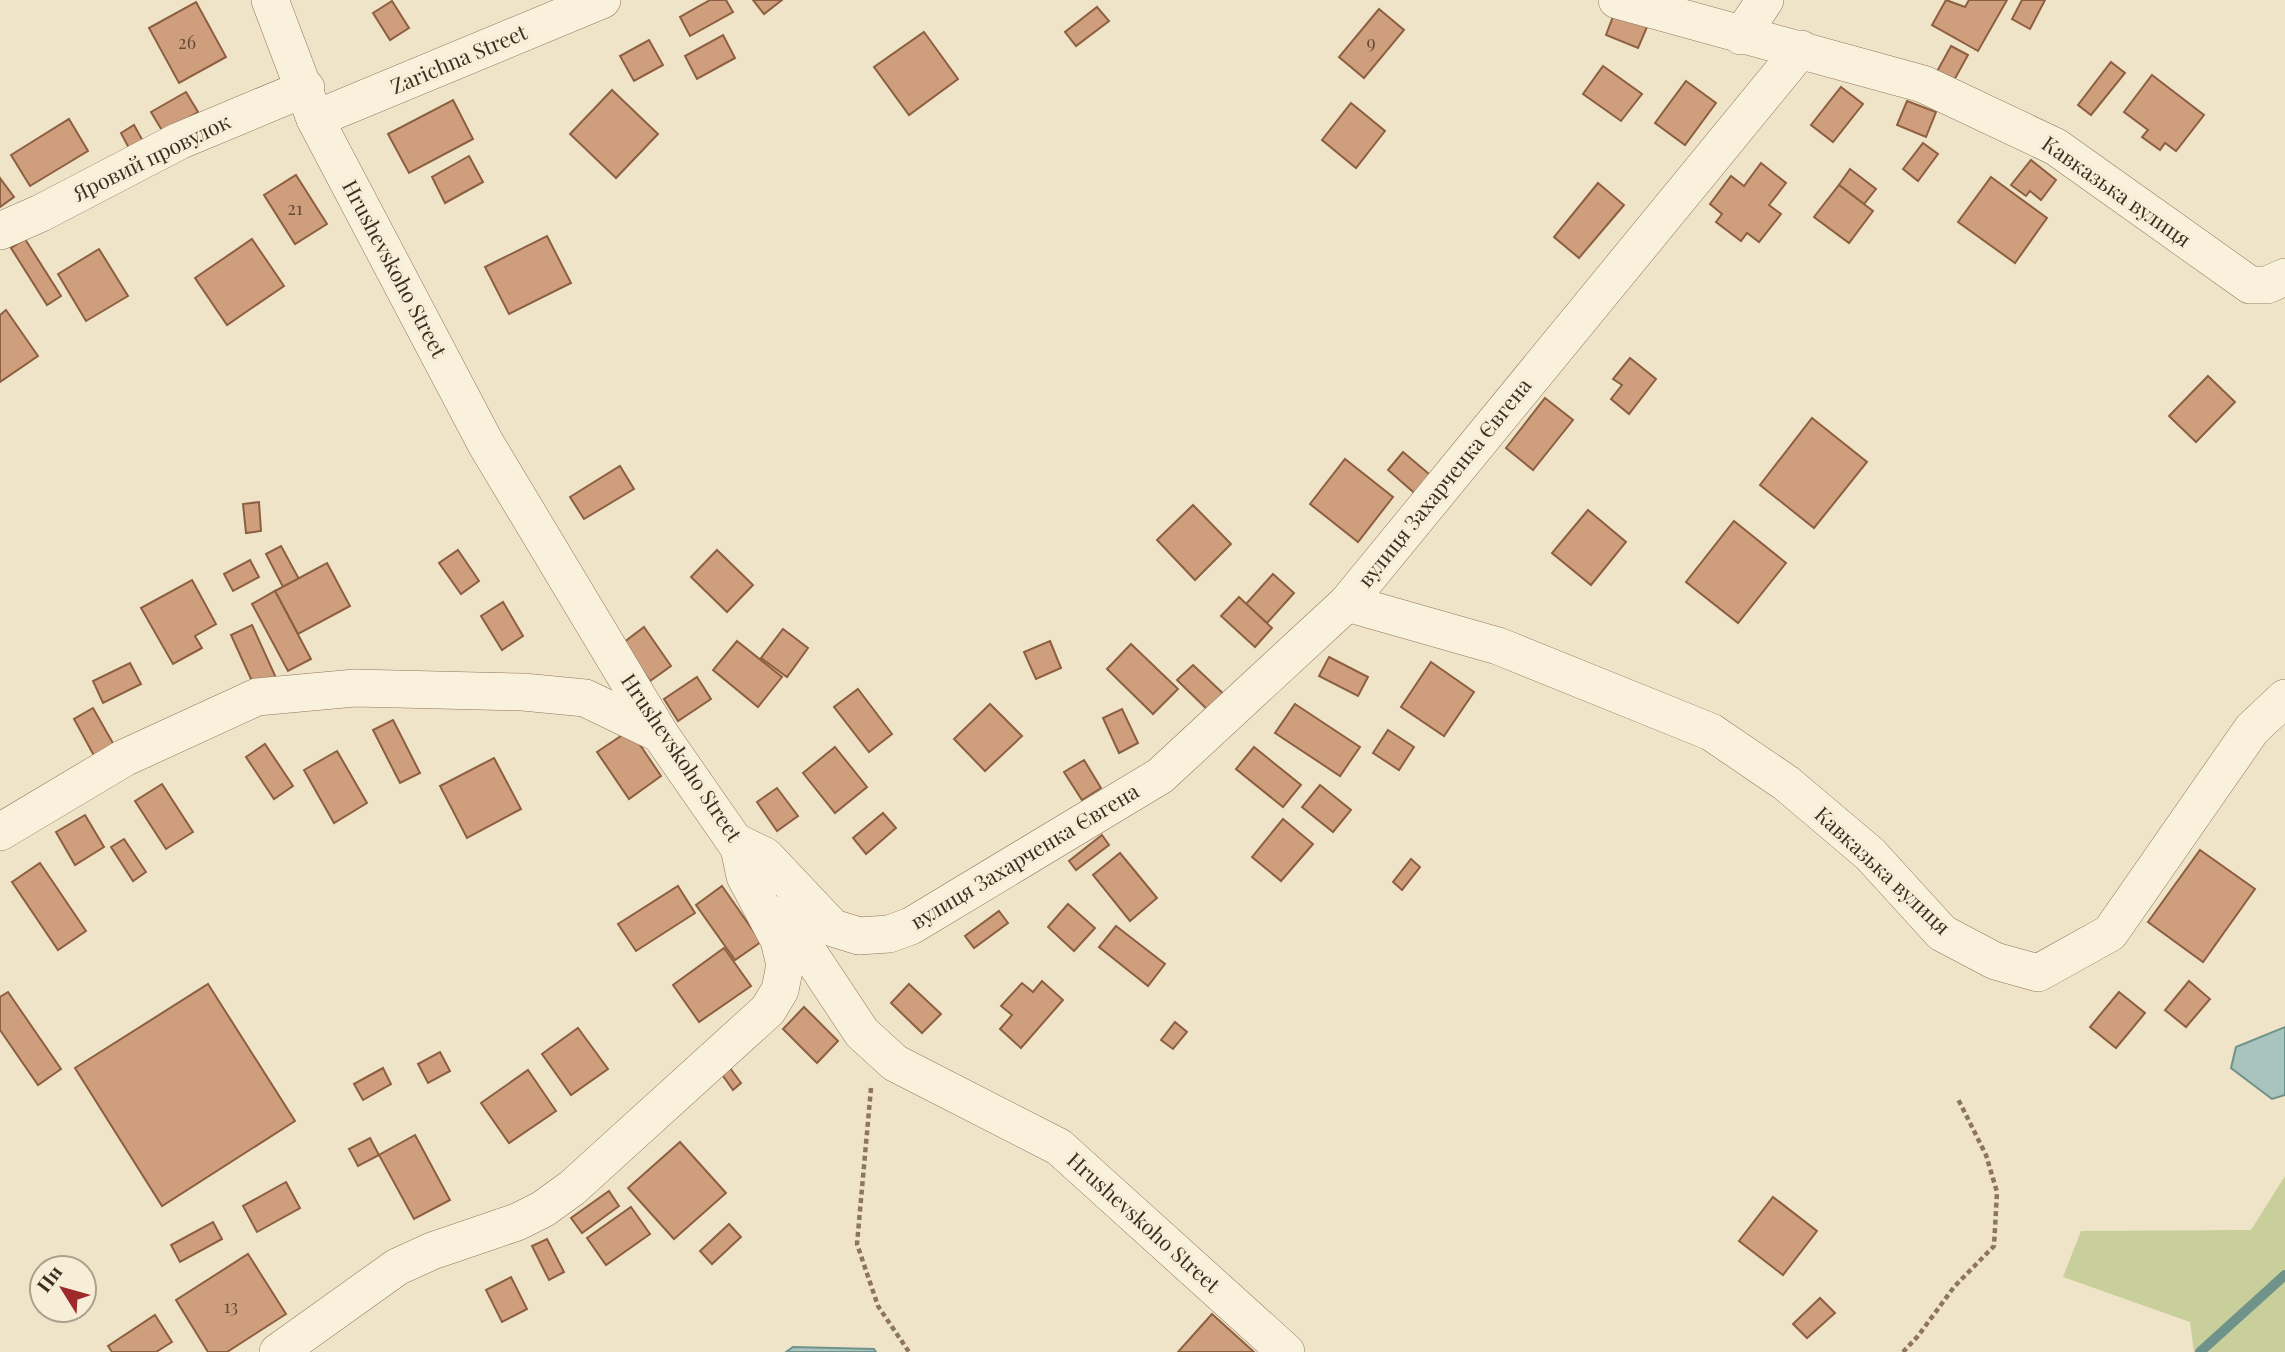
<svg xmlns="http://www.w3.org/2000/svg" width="2285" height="1352" font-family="'Playfair Display',serif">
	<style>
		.green { fill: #c9cf9b }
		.water { fill: #a9c4bc; stroke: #6f938a; stroke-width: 2 }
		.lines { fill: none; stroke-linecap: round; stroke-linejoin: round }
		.stream { stroke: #6f938a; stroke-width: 10 }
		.building { fill: #cf9f7d; stroke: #8d5f41; stroke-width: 2 }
		.minor-casing { stroke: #8d765c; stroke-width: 38 }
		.path { stroke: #8d765c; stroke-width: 4.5; stroke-dasharray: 5 3.5; stroke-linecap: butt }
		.minor { stroke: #faf1dc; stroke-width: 37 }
		.labels { text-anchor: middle; stroke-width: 7; stroke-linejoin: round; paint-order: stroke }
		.number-label { font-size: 18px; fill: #624a37 }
		.street-label { font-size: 21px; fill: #3d2e20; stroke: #f7eed8 }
	</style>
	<rect width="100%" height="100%" fill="#f0e4c8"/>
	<path class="green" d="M 2285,1176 L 2285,1352 L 2194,1352 L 2190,1322 L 2063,1277 L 2081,1231 L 2251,1230 Z"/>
	<g class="water">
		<path d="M 2285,1027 L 2285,1095 L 2272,1099 L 2231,1068 L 2236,1047 Z"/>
		<path d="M 793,1347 L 874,1349 L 876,1352 L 786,1352 Z"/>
	</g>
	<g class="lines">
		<path class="stream" d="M 2200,1352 L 2285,1275"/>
	</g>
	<g class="building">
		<path d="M 710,0 L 726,0 L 733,12 L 690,36 L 680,17 Z"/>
		<path d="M 753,0 L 782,0 L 764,14 Z"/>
		<path d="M 1946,0 L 1965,7 L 1969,0 L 2007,0 L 1978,51 L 1932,25 Z"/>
		<path d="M 2022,0 L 2045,0 L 2030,29 L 2012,19 Z"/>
		<path d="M 392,1 L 409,28 L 390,40 L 373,13 Z"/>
		<path d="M 196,2 L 226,57 L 179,83 L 149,28 Z"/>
		<path d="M 1097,7 L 1109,21 L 1076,46 L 1065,32 Z"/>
		<path d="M 1379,9 L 1404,30 L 1364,78 L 1339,57 Z"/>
		<path d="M 1614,14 L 1647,27 L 1638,48 L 1606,35 Z"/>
		<path d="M 924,32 L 958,79 L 909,115 L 874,67 Z"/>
		<path d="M 723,35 L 735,58 L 697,79 L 685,56 Z"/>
		<path d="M 649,40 L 663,65 L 634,81 L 620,56 Z"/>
		<path d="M 1951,46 L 1968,55 L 1952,84 L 1935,75 Z"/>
		<path d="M 2111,62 L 2125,73 L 2091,115 L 2078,105 Z"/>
		<path d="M 1603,66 L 1642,94 L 1621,121 L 1583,94 Z"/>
		<path d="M 2152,75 L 2204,115 L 2176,151 L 2165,143 L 2160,150 L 2142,137 L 2148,130 L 2124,112 Z"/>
		<path d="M 1686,81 L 1716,103 L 1685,145 L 1655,123 Z"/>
		<path d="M 1841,87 L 1863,104 L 1833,142 L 1811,125 Z"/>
		<path d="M 612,90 L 658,134 L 616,178 L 570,134 Z"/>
		<path d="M 186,92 L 198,112 L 163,132 L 151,112 Z"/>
		<path d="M 453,100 L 473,139 L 409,173 L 388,134 Z"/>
		<path d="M 1907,101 L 1936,112 L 1926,137 L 1897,125 Z"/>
		<path d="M 1351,103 L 1385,131 L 1356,168 L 1322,140 Z"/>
		<path d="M 69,119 L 88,151 L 30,186 L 11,155 Z"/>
		<path d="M 134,125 L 144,143 L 130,150 L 121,133 Z"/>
		<path d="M 1923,143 L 1938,154 L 1918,181 L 1903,169 Z"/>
		<path d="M 469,156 L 483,182 L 445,203 L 432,177 Z"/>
		<path d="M 2031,160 L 2056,180 L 2041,200 L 2030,191 L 2026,196 L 2011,185 Z"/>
		<path d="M 1761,163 L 1786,183 L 1769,205 L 1781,214 L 1759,242 L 1747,233 L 1741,241 L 1716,222 L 1722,214 L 1710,204 L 1731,176 L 1744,186 Z"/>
		<path d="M 1850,169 L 1876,189 L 1864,204 L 1839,185 Z"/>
		<path d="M 296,175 L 327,224 L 295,244 L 264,195 Z"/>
		<path d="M 1991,177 L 2047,218 L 2015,263 L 1958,222 Z"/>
		<path d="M 0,178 L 14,197 L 0,207 Z"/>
		<path d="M 1598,183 L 1624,205 L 1579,258 L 1554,237 Z"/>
		<path d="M 1839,185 L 1873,211 L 1849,243 L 1814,217 Z"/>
		<path d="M 547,236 L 571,283 L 509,314 L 485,267 Z"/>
		<path d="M 25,239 L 61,296 L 47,305 L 11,248 Z"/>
		<path d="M 252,239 L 284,286 L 227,325 L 195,278 Z"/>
		<path d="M 99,249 L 128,296 L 86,321 L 58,274 Z"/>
		<path d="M 6,310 L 38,356 L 0,382 L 0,315 Z"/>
		<path d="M 1630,358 L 1656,379 L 1629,414 L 1611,399 L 1622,385 L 1613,379 Z"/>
		<path d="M 2208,376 L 2235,402 L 2196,442 L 2169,416 Z"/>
		<path d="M 1545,398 L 1573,420 L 1533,470 L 1506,448 Z"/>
		<path d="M 1812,418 L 1867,462 L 1814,528 L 1760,485 Z"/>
		<path d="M 1403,452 L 1435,479 L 1419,497 L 1388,470 Z"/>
		<path d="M 1345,459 L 1393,497 L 1358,542 L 1310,504 Z"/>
		<path d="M 620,466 L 634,489 L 584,519 L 570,497 Z"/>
		<path d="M 259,502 L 261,531 L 246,533 L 243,504 Z"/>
		<path d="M 1193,505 L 1231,544 L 1195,580 L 1157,540 Z"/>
		<path d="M 1588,510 L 1626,542 L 1591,585 L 1552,553 Z"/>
		<path d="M 1734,521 L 1786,563 L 1738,623 L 1686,582 Z"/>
		<path d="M 281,546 L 299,579 L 283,587 L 266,554 Z"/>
		<path d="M 458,550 L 479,581 L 461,594 L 439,563 Z"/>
		<path d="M 717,550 L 753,585 L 727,612 L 691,577 Z"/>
		<path d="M 250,560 L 259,577 L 233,591 L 224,574 Z"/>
		<path d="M 327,563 L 350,606 L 298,634 L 275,591 Z"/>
		<path d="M 1273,574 L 1294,593 L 1267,623 L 1246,604 Z"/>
		<path d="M 192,580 L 216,624 L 195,636 L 202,648 L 173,664 L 141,608 Z"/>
		<path d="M 275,591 L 311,659 L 288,671 L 252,604 Z"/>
		<path d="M 1239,597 L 1272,628 L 1255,647 L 1221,616 Z"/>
		<path d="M 503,602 L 523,636 L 502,650 L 481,616 Z"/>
		<path d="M 252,625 L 277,680 L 256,690 L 231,635 Z"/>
		<path d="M 644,627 L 671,666 L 650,681 L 623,643 Z"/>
		<path d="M 783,629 L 808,648 L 787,677 L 761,658 Z"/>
		<path d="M 737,641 L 782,677 L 758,707 L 713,670 Z"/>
		<path d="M 1050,641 L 1061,668 L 1036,679 L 1024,652 Z"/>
		<path d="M 1131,644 L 1178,689 L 1153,714 L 1107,669 Z"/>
		<path d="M 1329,657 L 1368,677 L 1358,696 L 1319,676 Z"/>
		<path d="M 1431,662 L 1474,692 L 1444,736 L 1401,707 Z"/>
		<path d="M 130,663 L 141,684 L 103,703 L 93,681 Z"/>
		<path d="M 1193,665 L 1229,699 L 1214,716 L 1177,680 Z"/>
		<path d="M 697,677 L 711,699 L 678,721 L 664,699 Z"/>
		<path d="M 858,689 L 892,734 L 869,752 L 834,707 Z"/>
		<path d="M 990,704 L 1022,736 L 985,771 L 954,739 Z"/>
		<path d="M 1295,704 L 1360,747 L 1340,776 L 1275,733 Z"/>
		<path d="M 93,708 L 118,752 L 98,763 L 74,719 Z"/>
		<path d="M 1122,709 L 1138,743 L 1119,753 L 1103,718 Z"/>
		<path d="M 393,720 L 420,773 L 400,783 L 373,730 Z"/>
		<path d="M 630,730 L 661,776 L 629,799 L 597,752 Z"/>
		<path d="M 1388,730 L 1414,747 L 1399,770 L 1373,753 Z"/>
		<path d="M 265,744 L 293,786 L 274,799 L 246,757 Z"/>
		<path d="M 835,747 L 867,787 L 835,813 L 803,773 Z"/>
		<path d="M 1254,747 L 1301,785 L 1283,807 L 1236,769 Z"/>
		<path d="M 337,751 L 367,803 L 334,823 L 304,770 Z"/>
		<path d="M 494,758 L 521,809 L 467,838 L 440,786 Z"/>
		<path d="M 1084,760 L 1101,788 L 1082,800 L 1064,772 Z"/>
		<path d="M 162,784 L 193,832 L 166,849 L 135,801 Z"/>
		<path d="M 1320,785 L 1351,810 L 1333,832 L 1302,807 Z"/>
		<path d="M 777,788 L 798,816 L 777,831 L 757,802 Z"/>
		<path d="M 883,813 L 896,828 L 866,854 L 853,838 Z"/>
		<path d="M 85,815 L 104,847 L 75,865 L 56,832 Z"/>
		<path d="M 1283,819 L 1313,844 L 1281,881 L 1252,857 Z"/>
		<path d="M 1102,835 L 1109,845 L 1076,870 L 1069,861 Z"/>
		<path d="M 124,839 L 146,872 L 133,881 L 111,847 Z"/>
		<path d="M 2200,850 L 2255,889 L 2203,962 L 2148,922 Z"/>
		<path d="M 1120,853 L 1157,898 L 1130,921 L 1093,875 Z"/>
		<path d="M 1411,859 L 1420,867 L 1402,890 L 1393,882 Z"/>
		<path d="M 40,863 L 86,931 L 58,950 L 12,882 Z"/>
		<path d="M 678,886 L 695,913 L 636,951 L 618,924 Z"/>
		<path d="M 722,886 L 761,942 L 735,960 L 696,905 Z"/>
		<path d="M 1068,904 L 1095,928 L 1074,951 L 1048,927 Z"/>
		<path d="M 999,911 L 1008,923 L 974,948 L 965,936 Z"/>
		<path d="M 1116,926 L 1165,964 L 1148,986 L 1099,947 Z"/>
		<path d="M 724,948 L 751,986 L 699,1022 L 673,985 Z"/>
		<path d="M 1042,981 L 1063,1000 L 1021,1048 L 1000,1029 L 1012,1015 L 1001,1006 L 1022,983 L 1033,992 Z"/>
		<path d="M 2189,981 L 2210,999 L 2186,1027 L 2165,1010 Z"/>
		<path d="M 208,984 L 295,1121 L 162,1206 L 75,1068 Z"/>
		<path d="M 909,984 L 941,1014 L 922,1033 L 891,1003 Z"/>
		<path d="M 8,992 L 61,1069 L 38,1085 L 0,1030 L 0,997 Z"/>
		<path d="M 2119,992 L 2145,1013 L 2116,1048 L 2090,1027 Z"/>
		<path d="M 804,1007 L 838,1041 L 817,1063 L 783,1029 Z"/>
		<path d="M 1175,1022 L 1187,1032 L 1173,1049 L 1161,1040 Z"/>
		<path d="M 578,1028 L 608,1069 L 571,1095 L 542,1054 Z"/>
		<path d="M 440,1052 L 450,1071 L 428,1083 L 418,1064 Z"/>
		<path d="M 724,1060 L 741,1083 L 733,1090 L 716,1066 Z"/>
		<path d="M 383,1068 L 391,1084 L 363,1100 L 354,1084 Z"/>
		<path d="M 528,1070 L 556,1111 L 509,1143 L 481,1103 Z"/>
		<path d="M 415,1135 L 450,1200 L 414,1219 L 379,1155 Z"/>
		<path d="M 370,1138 L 379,1155 L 358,1166 L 349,1149 Z"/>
		<path d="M 680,1142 L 726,1193 L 674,1239 L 628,1188 Z"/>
		<path d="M 286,1182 L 300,1208 L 257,1232 L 243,1206 Z"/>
		<path d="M 609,1191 L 619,1206 L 582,1233 L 571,1218 Z"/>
		<path d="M 1773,1197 L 1817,1231 L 1783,1275 L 1739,1241 Z"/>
		<path d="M 631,1207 L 650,1234 L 606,1265 L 587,1238 Z"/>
		<path d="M 213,1222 L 222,1239 L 180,1262 L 171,1245 Z"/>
		<path d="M 729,1224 L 741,1237 L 712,1264 L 700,1251 Z"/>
		<path d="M 547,1239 L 564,1272 L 549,1280 L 532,1246 Z"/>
		<path d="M 248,1254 L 286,1314 L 227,1352 L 208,1352 L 176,1300 Z"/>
		<path d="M 511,1277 L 527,1309 L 502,1322 L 486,1290 Z"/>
		<path d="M 1820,1298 L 1835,1313 L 1807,1338 L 1793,1324 Z"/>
		<path d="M 1212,1314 L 1254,1352 L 1178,1352 Z"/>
		<path d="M 155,1315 L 172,1342 L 156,1352 L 112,1352 L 108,1346 Z"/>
	</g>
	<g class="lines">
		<g class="minor-casing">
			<g id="minor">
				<path d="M 270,0 L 315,119 L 486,444 L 660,734 L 751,865"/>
				<path d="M 1617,0 L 1923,84 L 2056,147 L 2250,285 L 2267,285 L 2285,277"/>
				<path d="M 1741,36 L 1765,0"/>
				<path d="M 315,119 L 602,0"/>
				<path d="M 0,231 L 41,213 L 179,141 L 306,88"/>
				<path d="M 1347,603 L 1498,646 L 1711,732 L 1786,783 L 1870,854 L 1942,933 L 1995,961 L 2038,973 L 2110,933 L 2252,729 L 2285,698"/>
				<path d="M 0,832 L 124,758 L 257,697 L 355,688 L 523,692 L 585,698 L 660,734"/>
				<path d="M 783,914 L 862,1033 L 895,1063 L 1059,1147 L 1286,1352"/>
				<path d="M 278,1352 L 397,1267 L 432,1251 L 517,1222 L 543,1209 L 572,1188 L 768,1010 L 780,990 L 785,965 L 779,940 L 745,876 L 738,843 L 765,856 L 833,928 L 859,936 L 889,934 L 911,926 L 1160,776 L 1347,603 L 1801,49"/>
			</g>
		</g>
		<g class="path">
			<path d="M 871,1088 L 857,1244 L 878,1306 L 909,1352"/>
			<path d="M 1903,1352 L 1918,1336 L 1954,1287 L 1994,1246 L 1997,1192 L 1986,1155 L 1958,1099"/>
		</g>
		<use href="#minor" class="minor"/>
	</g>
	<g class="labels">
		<g class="number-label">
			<text x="187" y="49">26</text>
			<text x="1371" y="49">9</text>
			<text x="295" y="215">21</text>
			<text x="231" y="1313">13</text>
		</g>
		<g class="street-label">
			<text transform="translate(459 60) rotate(-23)" y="7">Zarichna Street</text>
			<text transform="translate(152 158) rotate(-26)" y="7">Яровий провулок</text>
			<text transform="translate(2116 192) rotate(35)" y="7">Кавказька вулиця</text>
			<text transform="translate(394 269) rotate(62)" y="7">Hrushevskoho Street</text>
			<text transform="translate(1445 483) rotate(-51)" y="7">вулиця Захарченка Євгена</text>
			<text transform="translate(681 758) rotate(56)" y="7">Hrushevskoho Street</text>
			<text transform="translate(1025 857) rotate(-31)" y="7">вулиця Захарченка Євгена</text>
			<text transform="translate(1882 871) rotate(43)" y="7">Кавказька вулиця</text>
			<text transform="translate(1143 1223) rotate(42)" y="7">Hrushevskoho Street</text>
		</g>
	</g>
	<g transform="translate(63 1289) rotate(307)"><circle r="33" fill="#f7eed8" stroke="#ada18e" stroke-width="2"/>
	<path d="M0-5L12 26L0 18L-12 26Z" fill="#9e2a2b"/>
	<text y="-10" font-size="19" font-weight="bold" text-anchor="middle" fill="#3d2e20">Пн</text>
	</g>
</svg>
